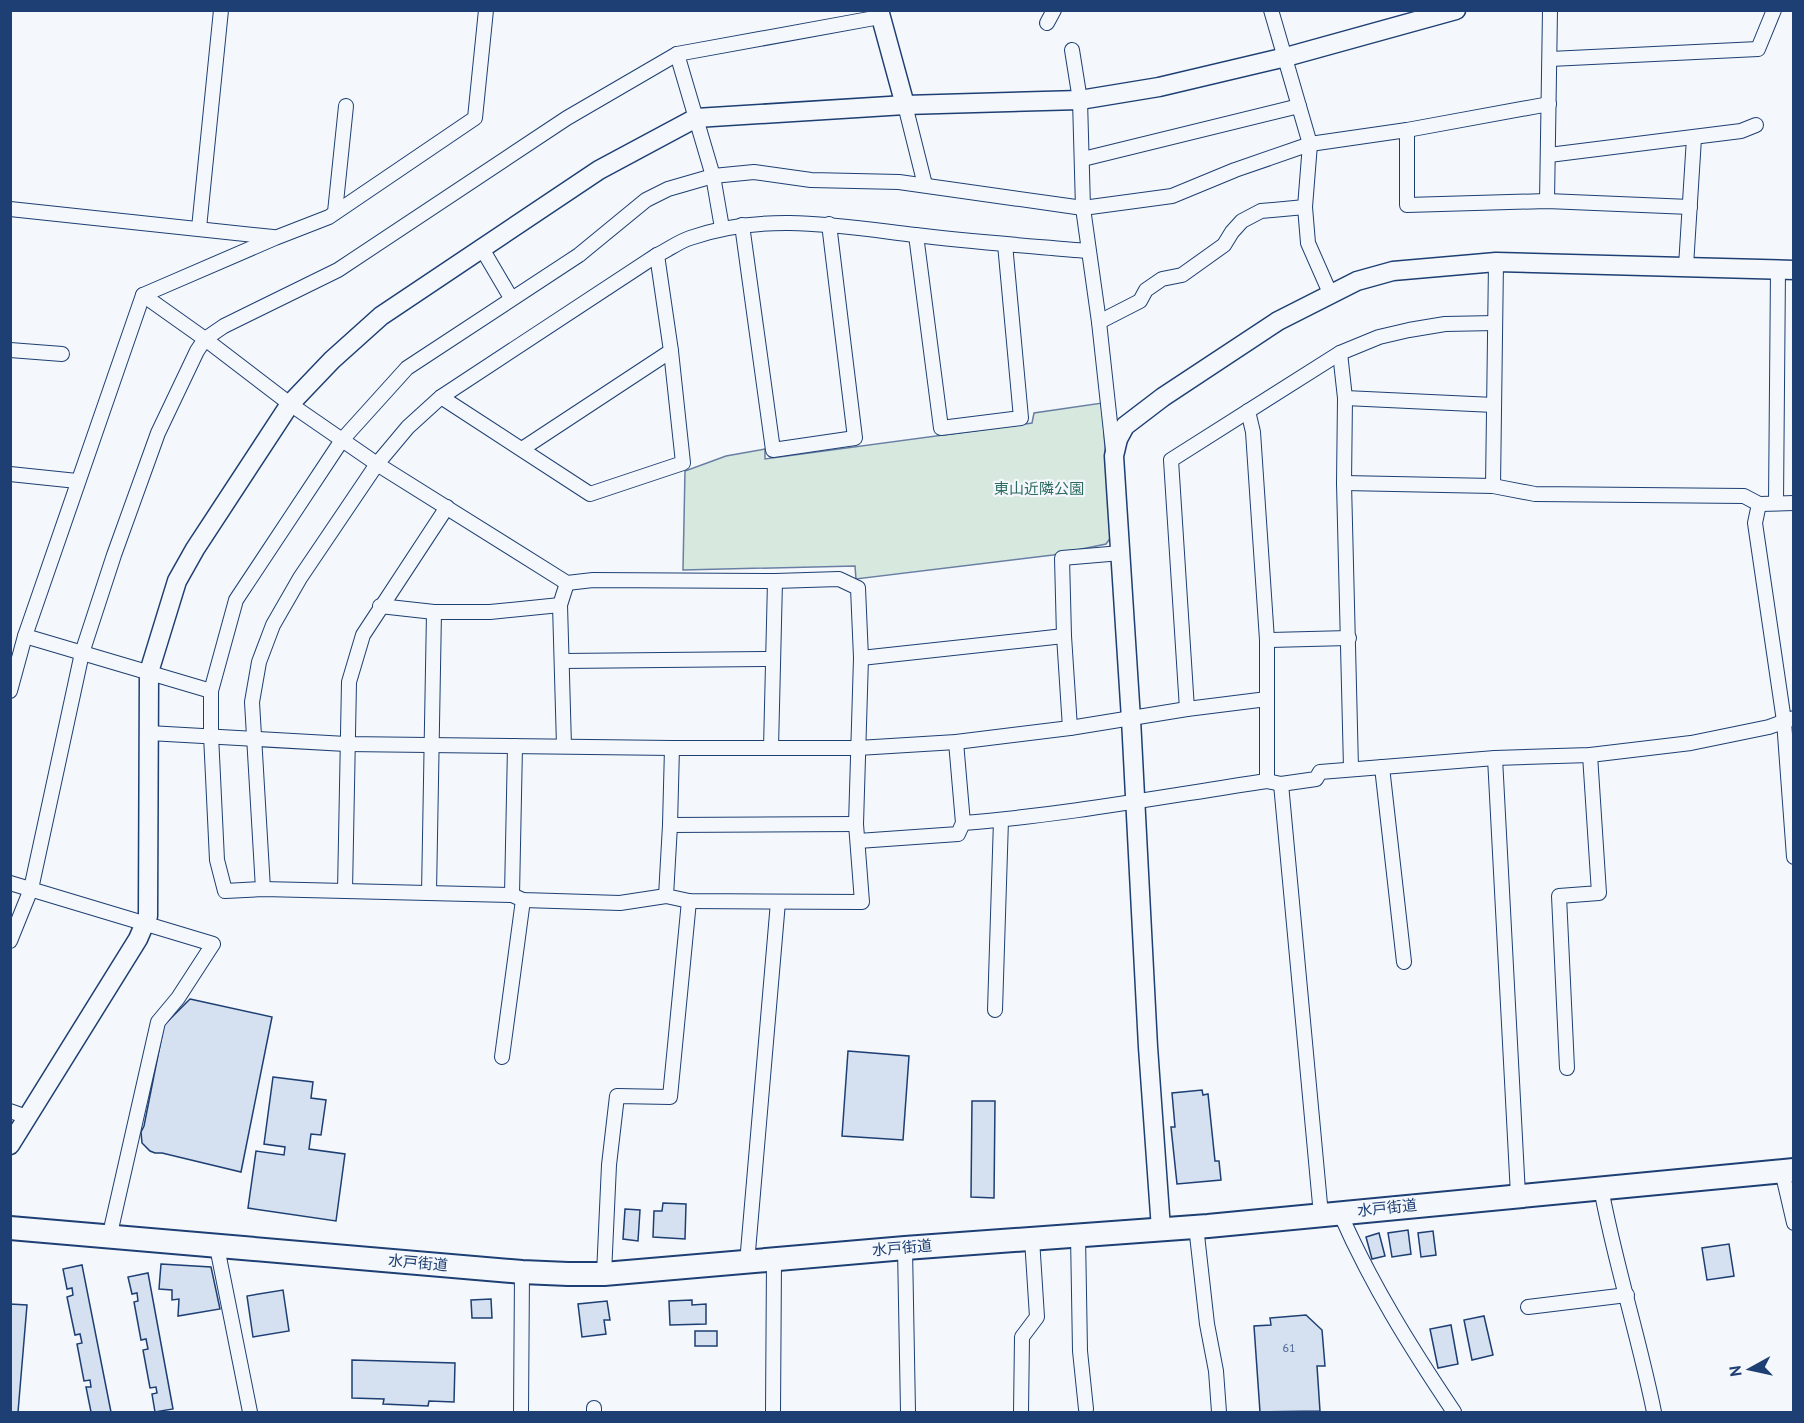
<svg xmlns="http://www.w3.org/2000/svg" width="1804" height="1423" font-family="'PT Sans','Noto Sans JP',sans-serif">
	<style>
		.green { fill: #d7e8df; stroke: #687fa3; stroke-width: 1.5 }
		.building { fill: #d5e0f0; stroke: #1d3f73; stroke-width: 1.5 }
		.lines { fill: none; stroke-linecap: round; stroke-linejoin: round }
		.minor-casing { stroke: #1d3f73; stroke-width: 16 }
		.tertiary-casing { stroke: #1d3f73; stroke-width: 21 }
		.primary-casing { stroke: #1d3f73; stroke-width: 26 }
		.minor { stroke: #f4f7fb; stroke-width: 14 }
		.tertiary { stroke: #f4f7fb; stroke-width: 18 }
		.primary { stroke: #f4f7fb; stroke-width: 22 }
		.labels { text-anchor: middle; stroke-width: 4.5; stroke-linejoin: round; paint-order: stroke }
		.number-label { font-size: 12px; fill: #4b6792 }
		.park-label { font-size: 15px; fill: #2c6c60; stroke: #f4f7fb }
		.street-label { font-size: 15px; fill: #1d3f73; stroke: #f4f7fb }
	</style>
	<rect width="100%" height="100%" fill="#f4f7fb"/>
	<path class="green" d="M 1102,403 L 1111,537 L 1106,544 L 1053,555 L 856,579 L 855,566 L 683,570 L 685,471 L 726,456 L 765,449 L 765,459 L 1032,423 L 1034,413 Z"/>
	<g class="building">
		<path d="M 190,999 L 272,1017 L 241,1172 L 162,1153 L 155,1153 L 150,1151 L 142,1143 L 141,1132 L 144,1126 L 164,1025 Z"/>
		<path d="M 848,1051 L 909,1056 L 903,1140 L 842,1136 Z"/>
		<path d="M 273,1077 L 313,1082 L 311,1098 L 326,1100 L 321,1135 L 311,1134 L 309,1149 L 345,1154 L 336,1221 L 248,1208 L 256,1151 L 284,1155 L 285,1147 L 264,1144 Z"/>
		<path d="M 1202,1090 L 1203,1095 L 1208,1094 L 1215,1161 L 1219,1161 L 1221,1180 L 1177,1184 L 1171,1127 L 1175,1127 L 1172,1093 Z"/>
		<path d="M 972,1101 L 995,1101 L 994,1198 L 971,1197 Z"/>
		<path d="M 663,1203 L 686,1204 L 685,1239 L 653,1237 L 654,1211 L 662,1211 Z"/>
		<path d="M 625,1209 L 640,1210 L 638,1241 L 623,1239 Z"/>
		<path d="M 1408,1230 L 1411,1254 L 1392,1257 L 1388,1233 Z"/>
		<path d="M 1433,1231 L 1436,1255 L 1421,1257 L 1418,1233 Z"/>
		<path d="M 1379,1233 L 1385,1256 L 1372,1259 L 1366,1237 Z"/>
		<path d="M 1729,1244 L 1734,1276 L 1707,1280 L 1702,1248 Z"/>
		<path d="M 161,1264 L 211,1267 L 220,1309 L 178,1316 L 179,1299 L 172,1300 L 172,1290 L 159,1289 Z"/>
		<path d="M 82,1265 L 111,1412 L 91,1412 L 86,1387 L 91,1387 L 90,1380 L 84,1381 L 77,1344 L 82,1343 L 80,1334 L 75,1335 L 67,1297 L 73,1295 L 72,1288 L 67,1289 L 63,1269 Z"/>
		<path d="M 148,1273 L 173,1409 L 155,1412 L 152,1394 L 157,1393 L 156,1387 L 150,1388 L 143,1350 L 148,1349 L 146,1339 L 141,1340 L 134,1302 L 138,1301 L 137,1293 L 132,1294 L 128,1277 Z"/>
		<path d="M 283,1290 L 289,1331 L 253,1337 L 247,1296 Z"/>
		<path d="M 491,1299 L 492,1318 L 472,1318 L 471,1300 Z"/>
		<path d="M 692,1300 L 692,1305 L 706,1304 L 706,1324 L 670,1325 L 669,1301 Z"/>
		<path d="M 607,1301 L 610,1320 L 604,1320 L 606,1334 L 582,1337 L 578,1304 Z"/>
		<path d="M 10,1304 L 27,1305 L 18,1412 L 10,1412 Z"/>
		<path d="M 1306,1315 L 1322,1330 L 1325,1366 L 1317,1366 L 1320,1411 L 1260,1412 L 1254,1326 L 1271,1325 L 1270,1318 Z"/>
		<path d="M 1484,1316 L 1493,1355 L 1472,1360 L 1464,1320 Z"/>
		<path d="M 1451,1325 L 1458,1364 L 1438,1368 L 1430,1329 Z"/>
		<rect x="695" y="1331" width="22" height="15"/>
		<path d="M 352,1360 L 455,1363 L 454,1402 L 429,1401 L 428,1406 L 383,1404 L 384,1399 L 352,1398 Z"/>
	</g>
	<g class="lines">
		<g class="minor-casing">
			<g id="minor">
				<path d="M 1271,10 L 1310,144 L 1305,207 L 1308,243 L 1330,293"/>
				<path d="M 1047,23 L 1054,10"/>
				<path d="M 1072,50 L 1080,100 L 1083,208 L 1099,322 L 1113,450"/>
				<path d="M 677,54 L 713,176 L 722,228"/>
				<path d="M 1550,59 L 1758,49 L 1774,10"/>
				<path d="M 905,105 L 925,185"/>
				<path d="M 1407,130 L 1407,205 L 1547,201 L 1690,207"/>
				<path d="M 1549,155 L 1741,131 L 1756,125"/>
				<path d="M 1083,159 L 1299,106"/>
				<path d="M 1547,201 L 1550,10"/>
				<path d="M 10,209 L 273,237"/>
				<path d="M 335,212 L 346,106"/>
				<path d="M 742,225 L 773,450 L 855,438 L 829,224"/>
				<path d="M 199,228 L 221,10"/>
				<path d="M 916,235 L 941,428 L 1021,418 L 1005,244"/>
				<path d="M 481,247 L 511,298"/>
				<path d="M 1686,266 L 1694,138"/>
				<path d="M 143,295 L 205,339 L 290,404 L 377,464 L 567,583 L 593,580 L 775,581 L 839,579 L 858,588 L 861,658 L 856,824 L 862,902 L 689,901 L 666,896 L 670,825 L 672,748"/>
				<path d="M 1099,322 L 1140,301 L 1146,290 L 1162,279 L 1182,275 L 1224,245 L 1232,232 L 1242,221 L 1261,211 L 1305,207"/>
				<path d="M 10,350 L 62,354"/>
				<path d="M 1340,353 L 1345,398 L 1344,483 L 1351,768"/>
				<path d="M 441,397 L 590,494 L 683,463 L 671,351"/>
				<path d="M 1345,398 L 1494,405"/>
				<path d="M 1248,411 L 1253,432 L 1267,640 L 1267,781"/>
				<path d="M 522,449 L 671,351 L 657,255"/>
				<path d="M 10,474 L 77,481"/>
				<path d="M 1344,483 L 1493,486 L 1535,494 L 1744,496 L 1759,504 L 1794,503"/>
				<path d="M 1493,486 L 1496,262"/>
				<path d="M 1776,502 L 1778,269"/>
				<path d="M 1759,504 L 1755,523 L 1784,721 L 1794,857"/>
				<path d="M 380,606 L 434,612 L 490,612 L 560,605"/>
				<path d="M 25,636 L 211,691"/>
				<path d="M 1267,640 L 1349,638"/>
				<path d="M 861,658 L 1064,636"/>
				<path d="M 563,661 L 772,659"/>
				<path d="M 10,691 L 25,636 L 143,295 L 275,238 L 329,217 L 475,118 L 486,10"/>
				<path d="M 1187,709 L 1171,460 L 1340,353 L 1379,337 L 1409,330 L 1445,324 L 1495,323"/>
				<path d="M 1070,728 L 1064,636 L 1062,558 L 1121,553"/>
				<path d="M 149,733 L 346,744 L 672,748 L 858,748 L 956,742 L 1070,728 L 1187,709 L 1267,699"/>
				<path d="M 564,746 L 560,605 L 567,583"/>
				<path d="M 771,748 L 775,581"/>
				<path d="M 1495,758 L 1518,1195"/>
				<path d="M 1382,767 L 1404,962"/>
				<path d="M 1281,784 L 1321,1215"/>
				<path d="M 963,823 C 1065,815 1166,796 1267,781 L 1281,784 L 1316,779 L 1320,772 L 1495,758 L 1590,755 L 1691,743 L 1769,727 L 1794,718"/>
				<path d="M 670,825 L 856,824"/>
				<path d="M 858,841 L 958,834 L 963,823 L 956,742"/>
				<path d="M 10,883 L 213,944 L 178,998 L 158,1022 L 109,1238"/>
				<path d="M 263,889 L 252,702 L 259,662 L 273,625 L 300,578 L 377,464 L 408,427 L 441,397 L 657,255 C 668,250 678,242 690,238 C 763,212 840,226 915,235 C 973,242 1031,246 1088,251"/>
				<path d="M 345,891 L 349,682 L 363,635 L 447,507"/>
				<path d="M 429,893 L 434,612"/>
				<path d="M 512,895 L 515,746"/>
				<path d="M 666,896 L 620,903 L 523,900 L 512,895 L 263,889 L 225,891 L 217,860 L 211,735 L 211,691 L 236,600 L 342,440 L 407,368 L 579,255 L 646,200 L 668,189 L 713,176 L 754,172 L 811,180 L 899,182 L 1083,208 L 1172,196 L 1235,170 L 1310,144 L 1407,130 L 1549,104"/>
				<path d="M 10,941 L 31,889 L 82,653 L 114,555 L 158,433 L 197,351 L 205,339 L 224,326 L 338,270 L 567,118 L 677,54 L 880,17"/>
				<path d="M 995,1010 L 1001,820"/>
				<path d="M 502,1057 L 523,900"/>
				<path d="M 1567,1068 L 1559,896 L 1599,893 L 1590,755"/>
				<path d="M 10,1111 L 27,1117"/>
				<path d="M 1782,1171 L 1794,1223"/>
				<path d="M 1601,1188 C 1615,1264 1639,1337 1654,1412"/>
				<path d="M 1340,1213 C 1371,1284 1411,1348 1454,1412"/>
				<path d="M 1196,1226 L 1207,1324 L 1216,1371 L 1219,1412"/>
				<path d="M 1078,1235 L 1080,1351 L 1086,1409"/>
				<path d="M 217,1247 L 250,1412"/>
				<path d="M 905,1248 L 908,1412"/>
				<path d="M 747,1263 L 778,902"/>
				<path d="M 604,1274 L 609,1165 L 617,1096 L 670,1097 L 689,901"/>
				<path d="M 1528,1307 L 1627,1295"/>
				<path d="M 594,1408 L 594,1412"/>
				<path d="M 521,1412 L 522,1272"/>
				<path d="M 773,1412 L 774,1260"/>
				<path d="M 1021,1412 L 1022,1337 L 1037,1317 L 1032,1239"/>
			</g>
		</g>
		<g class="tertiary-casing">
			<g id="tertiary">
				<path d="M 879,10 L 905,105"/>
				<path d="M 10,1145 L 138,939 L 148,916 L 149,672 L 177,581 L 195,549 L 290,404 L 332,360 L 381,316 L 599,170 L 696,118 L 905,105 L 1080,100 L 1159,87 L 1286,57 L 1456,10"/>
				<path d="M 1161,1229 L 1148,1047 L 1131,719 L 1114,456 L 1118,439 L 1125,426 L 1163,397 L 1278,321 L 1357,281 L 1393,271 L 1496,262 L 1794,270"/>
			</g>
		</g>
		<g class="primary-casing">
			<path id="primary" d="M 10,1228 L 522,1272 L 568,1274 L 604,1274 L 905,1248 L 1208,1226 L 1794,1170"/>
		</g>
		<use href="#minor" class="minor"/>
		<use href="#tertiary" class="tertiary"/>
		<use href="#primary" class="primary"/>
	</g>
	<g class="labels">
		<g class="number-label">
			<text x="1289" y="1352">61</text>
		</g>
		<g class="park-label">
			<text x="1039" y="494">東山近隣公園</text>
		</g>
		<g class="street-label">
			<text transform="translate(1387 1208) rotate(-6)" y="5">水戸街道</text>
			<text transform="translate(902 1248) rotate(-5)" y="5">水戸街道</text>
			<text transform="translate(418 1263) rotate(5)" y="5">水戸街道</text>
		</g>
	</g>
	<rect width="1804" height="1423" fill="none" stroke="#1d3f73" stroke-width="24"/>
	<g transform="translate(1750 1369) rotate(262)" stroke="#f4f7fb" stroke-width="4.5" paint-order="stroke">
	<path d="M0-4.5L10 22L0 15L-10 22Z" fill="#1d3f73"/>
	<text y="-9" font-size="16" font-weight="bold" text-anchor="middle" fill="#1d3f73">N</text>
	</g>
</svg>
